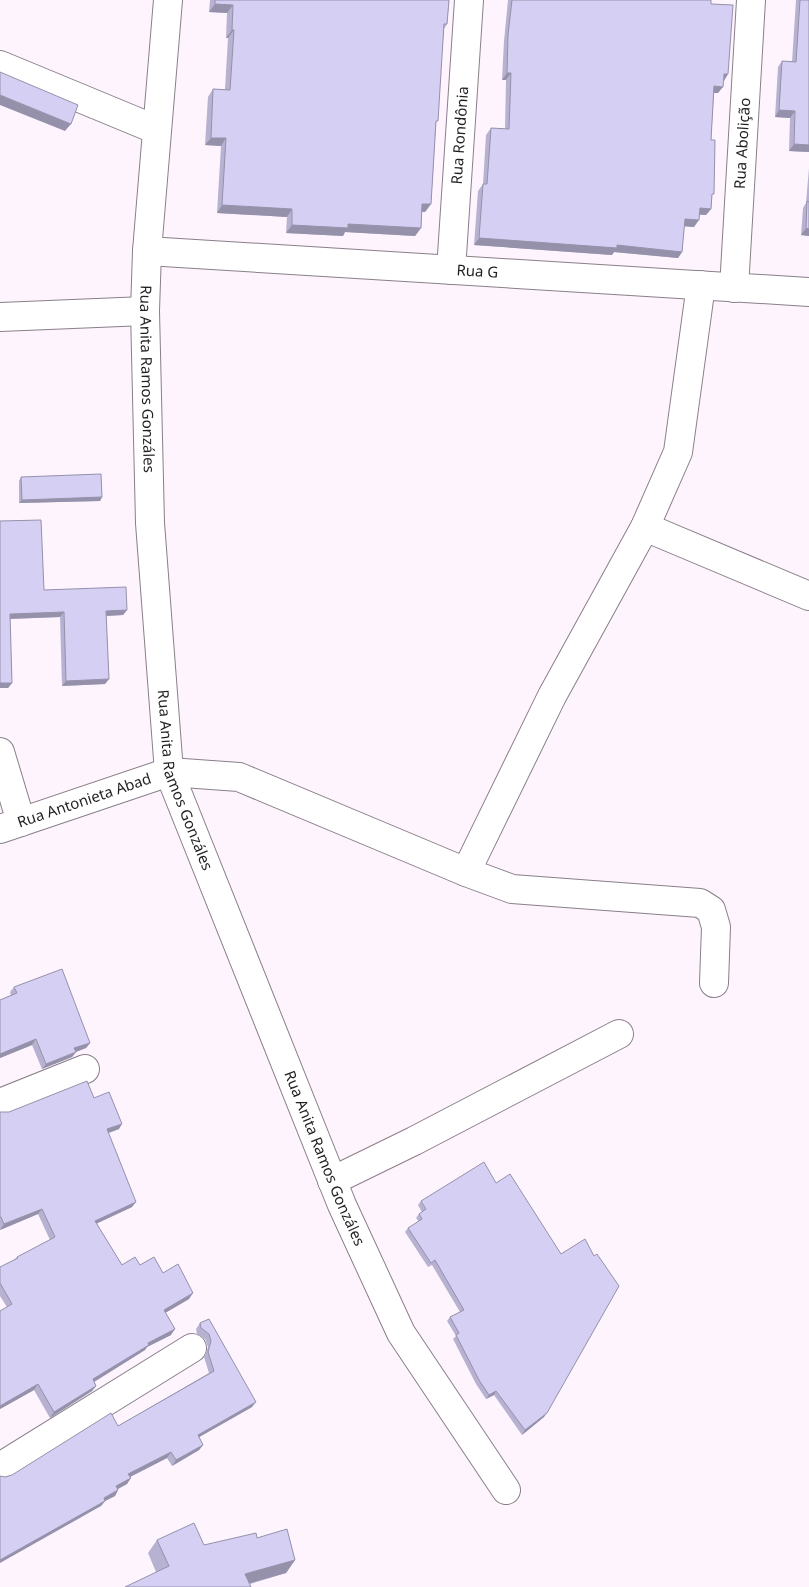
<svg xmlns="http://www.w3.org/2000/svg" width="809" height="1587" font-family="'Noto Sans',sans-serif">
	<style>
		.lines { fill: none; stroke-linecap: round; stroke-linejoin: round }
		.minor-casing { stroke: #897f89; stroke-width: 30 }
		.minor { stroke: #fff; stroke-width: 28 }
		.wall { fill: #b7b2d1 }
		.shaded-wall { fill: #9591aa }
		.building { fill: #d5cff3; stroke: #9591aa }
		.labels { text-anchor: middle; stroke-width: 4; stroke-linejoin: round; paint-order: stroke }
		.street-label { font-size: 15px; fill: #221f22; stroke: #fff }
	</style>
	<rect width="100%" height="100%" fill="#fef4fe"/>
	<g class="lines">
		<g class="minor-casing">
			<g id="minor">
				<path id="s1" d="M 168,0 L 147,251 L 145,311 L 150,523 L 169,772 L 342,1205 L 401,1333 L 506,1490"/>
				<path d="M 0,65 L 157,130"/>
				<path id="s2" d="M 147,251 L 809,292"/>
				<path id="s3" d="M 451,270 L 469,0"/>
				<path id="s4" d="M 734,288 L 751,0"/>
				<path d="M 0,317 L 145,311"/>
				<path d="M 645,527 L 809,596"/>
				<path d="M 0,752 L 21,822"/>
				<path id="s5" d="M 0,829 L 169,772 L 239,777 L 466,872 L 552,696 L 645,527 L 678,452 L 701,285"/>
				<path d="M 466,872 L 512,889 L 700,903 L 711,910 L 716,927 L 714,983"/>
				<path d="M 0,1103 L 85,1069"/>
				<path d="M 332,1181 L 414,1141 L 619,1034"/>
				<path d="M 0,1467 L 192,1348"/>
			</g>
		</g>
		<use href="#minor" class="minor"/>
	</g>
	<g class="wall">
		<path d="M 210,0 L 449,0 L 447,24 L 444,29 L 436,124 L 431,204 L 425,212 L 422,212 L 421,228 L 415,236 L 345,232 L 343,236 L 286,233 L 287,217 L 217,213 L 221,146 L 205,145 L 208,97 L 213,89 L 225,89 L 228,38 L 226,38 L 227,13 L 209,12 Z"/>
		<path d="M 508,0 L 711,0 L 711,4 L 723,81 L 718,93 L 714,93 L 711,140 L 712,196 L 711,209 L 706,215 L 699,215 L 694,227 L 684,226 L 682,252 L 678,258 L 614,252 L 612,255 L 474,245 L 478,191 L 483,184 L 486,135 L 491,128 L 505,129 L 506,80 L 502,80 L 504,41 Z"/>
		<path d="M 796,0 L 809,0 L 809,152 L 789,151 L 790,118 L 775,117 L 778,67 L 782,61 L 792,62 Z"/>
		<path d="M 809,168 L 809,236 L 801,235 L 803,208 L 806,203 Z"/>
		<path d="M 21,477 L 102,497 L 100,501 L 19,503 L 19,481 Z"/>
		<path d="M 0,521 L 44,590 L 127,610 L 123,615 L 106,616 L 109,679 L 105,684 L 62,686 L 60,617 L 10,619 L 12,683 L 8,688 L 0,688 Z"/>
		<path d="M 14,987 L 90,1043 L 86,1048 L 76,1052 L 72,1057 L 42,1069 L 32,1045 L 0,1058 L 0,1000 L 11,995 L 10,992 Z"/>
		<path d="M 94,1098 L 119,1129 L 108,1133 L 132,1207 L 96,1224 L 122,1265 L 140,1265 L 163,1273 L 189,1299 L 165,1313 L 171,1335 L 147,1347 L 145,1350 L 94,1382 L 96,1386 L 92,1391 L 50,1418 L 34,1390 L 0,1409 L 0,1311 L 7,1307 L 0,1296 L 0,1267 L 14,1260 L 17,1257 L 50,1240 L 38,1214 L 0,1230 L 0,1112 L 9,1112 Z"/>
		<path d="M 421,1201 L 544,1417 L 522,1435 L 494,1395 L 486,1399 L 476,1384 L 453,1339 L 456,1336 L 447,1321 L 450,1317 L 460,1312 L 432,1265 L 428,1267 L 405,1232 L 408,1228 L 419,1222 L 416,1218 L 419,1214 L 422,1212 L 418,1205 Z"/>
		<path d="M 209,1319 L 252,1407 L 199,1437 L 203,1445 L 199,1450 L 172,1466 L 167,1458 L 130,1477 L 127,1484 L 118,1489 L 115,1496 L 105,1501 L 101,1506 L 5,1477 L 12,1475 L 118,1426 L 209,1373 L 204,1357 L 208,1347 L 205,1339 L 197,1334 L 196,1329 L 200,1323 Z"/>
		<path d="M 257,1538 L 295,1560 L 286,1573 L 250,1584 L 156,1572 L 148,1553 L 157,1540 L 204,1545 Z"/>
	</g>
	<g class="shaded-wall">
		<path d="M 215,4 L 233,5 L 227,13 L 209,12 Z"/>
		<path d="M 232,30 L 234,30 L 228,38 L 226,38 Z"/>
		<path d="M 507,73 L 511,73 L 506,80 L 502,80 Z"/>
		<path d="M 724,74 L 728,74 L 724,81 Z"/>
		<path d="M 714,86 L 723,87 L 718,93 L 709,93 Z"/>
		<path d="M 0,95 L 71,124 L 65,131 L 0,105 Z"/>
		<path d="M 779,110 L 795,111 L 790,118 L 775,117 Z"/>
		<path d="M 211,138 L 226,138 L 221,146 L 205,145 Z"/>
		<path d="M 794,144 L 809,145 L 809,152 L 789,151 Z"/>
		<path d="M 422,204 L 431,204 L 425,212 L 417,211 Z"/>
		<path d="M 222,205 L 292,209 L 287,217 L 217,213 Z"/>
		<path d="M 700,208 L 711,209 L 706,215 L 695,214 Z"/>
		<path d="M 685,219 L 699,220 L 694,227 L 680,226 Z"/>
		<path d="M 348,224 L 421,228 L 415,236 L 345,232 L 343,236 L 286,233 L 292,225 Z"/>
		<path d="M 806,228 L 809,229 L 809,236 L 801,235 Z"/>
		<path d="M 479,238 L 617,245 L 682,252 L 678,258 L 614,252 L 612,255 L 474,245 Z"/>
		<path d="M 102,497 L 100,501 L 19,503 L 22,500 Z"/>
		<path d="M 127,610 L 123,615 L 103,616 L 106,611 Z"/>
		<path d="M 64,612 L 60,617 L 6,619 L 10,614 Z"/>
		<path d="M 109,679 L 105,684 L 62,686 L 66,681 Z"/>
		<path d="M 0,683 L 12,683 L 8,688 L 0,688 Z"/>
		<path d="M 36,1039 L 32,1045 L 0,1058 L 0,1054 Z"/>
		<path d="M 90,1043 L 86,1048 L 70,1054 L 74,1048 Z"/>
		<path d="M 76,1052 L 72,1057 L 42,1069 L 46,1064 Z"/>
		<path d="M 122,1124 L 119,1129 L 103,1135 L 107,1129 Z"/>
		<path d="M 136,1202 L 132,1207 L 91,1226 L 95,1221 Z"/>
		<path d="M 42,1209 L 38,1214 L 0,1230 L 4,1224 Z"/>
		<path d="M 193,1293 L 189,1299 L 160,1316 L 164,1310 Z"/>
		<path d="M 175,1329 L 171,1335 L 147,1347 L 145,1350 L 89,1385 L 93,1379 L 148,1343 Z"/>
		<path d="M 38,1384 L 34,1390 L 0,1409 L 0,1406 Z"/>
		<path d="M 96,1386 L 92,1391 L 50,1418 L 54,1412 Z"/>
		<path d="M 496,1391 L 494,1395 L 486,1399 L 489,1395 Z"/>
		<path d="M 256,1402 L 252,1407 L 194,1440 L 198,1435 Z"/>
		<path d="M 547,1413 L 544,1417 L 522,1435 L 525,1430 Z"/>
		<path d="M 203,1445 L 199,1450 L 172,1466 L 176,1460 Z"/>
		<path d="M 171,1452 L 167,1458 L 124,1480 L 128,1474 Z"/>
		<path d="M 131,1478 L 127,1484 L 112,1492 L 116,1486 Z"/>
		<path d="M 118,1490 L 115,1496 L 105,1501 L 101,1506 L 0,1563 L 0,1560 Z"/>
		<path d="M 295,1560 L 286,1573 L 236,1587 L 245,1574 Z"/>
	</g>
	<g class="building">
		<path d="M 215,0 L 449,0 L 447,24 L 444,24 L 438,121 L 436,121 L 431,204 L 422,204 L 421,228 L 348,224 L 348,228 L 292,225 L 292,209 L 222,205 L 226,138 L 211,138 L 213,89 L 230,90 L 234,30 L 232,30 L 233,5 L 215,4 Z"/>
		<path d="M 512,0 L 711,0 L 711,4 L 733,5 L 728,74 L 724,74 L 723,87 L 714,86 L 711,140 L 715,140 L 714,194 L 712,194 L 711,209 L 700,208 L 699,220 L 685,219 L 682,252 L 617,245 L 617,248 L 479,238 L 483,184 L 487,184 L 491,128 L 509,129 L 511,73 L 507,73 L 508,35 Z"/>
		<path d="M 800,0 L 809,0 L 809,145 L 794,144 L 795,111 L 779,110 L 782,61 L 796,62 Z"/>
		<path d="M 0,72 L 78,105 L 71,124 L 0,95 Z"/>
		<path d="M 807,201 L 809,202 L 809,229 L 806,228 Z"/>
		<path d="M 101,474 L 102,497 L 22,500 L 21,477 Z"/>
		<path d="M 41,520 L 44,590 L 126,587 L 127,610 L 106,611 L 109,679 L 66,681 L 64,612 L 10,614 L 12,683 L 0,683 L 0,521 Z"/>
		<path d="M 62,969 L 90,1043 L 74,1048 L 76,1052 L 46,1064 L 36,1039 L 0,1054 L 0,1000 L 17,993 L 14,987 Z"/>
		<path d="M 87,1081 L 94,1098 L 109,1092 L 122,1124 L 107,1129 L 136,1202 L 95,1221 L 122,1265 L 135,1257 L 140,1265 L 154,1257 L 163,1273 L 178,1264 L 193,1293 L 164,1310 L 175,1329 L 148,1343 L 149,1345 L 93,1379 L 96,1386 L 54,1412 L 38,1384 L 0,1406 L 0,1311 L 12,1304 L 0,1283 L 0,1267 L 18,1258 L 17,1257 L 55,1237 L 42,1209 L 4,1224 L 1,1217 L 0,1217 L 0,1112 L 9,1112 Z"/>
		<path d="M 484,1162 L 496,1183 L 510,1174 L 561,1254 L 585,1239 L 594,1256 L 597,1254 L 619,1286 L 547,1413 L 525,1430 L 496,1391 L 489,1395 L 479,1380 L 456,1335 L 459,1333 L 450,1317 L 464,1310 L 435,1260 L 431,1263 L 408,1228 L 422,1219 L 419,1214 L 426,1209 L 421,1201 Z"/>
		<path d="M 209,1319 L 256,1402 L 198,1435 L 203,1445 L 176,1460 L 171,1452 L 128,1474 L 131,1478 L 116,1486 L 118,1490 L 104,1498 L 105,1501 L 0,1560 L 0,1476 L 5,1477 L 12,1475 L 111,1413 L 118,1426 L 214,1371 L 208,1352 L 211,1341 L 209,1334 L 201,1328 L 200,1323 Z"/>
		<path d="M 194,1523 L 204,1545 L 256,1533 L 257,1538 L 287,1529 L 295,1560 L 245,1574 L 251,1587 L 125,1587 L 169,1566 L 157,1540 Z"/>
	</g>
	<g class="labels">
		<g class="street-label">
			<text dy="5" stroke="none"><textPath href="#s3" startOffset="135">Rua Rondônia</textPath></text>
			<text dy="5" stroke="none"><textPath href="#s4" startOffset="145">Rua Abolição</textPath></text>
			<text dy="5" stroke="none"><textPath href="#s2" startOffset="331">Rua G</textPath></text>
			<text dy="5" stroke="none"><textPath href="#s1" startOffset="380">Rua Anita Ramos Gonzáles</textPath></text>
			<text dy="5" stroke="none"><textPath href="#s1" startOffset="785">Rua Anita Ramos Gonzáles</textPath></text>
			<text dy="5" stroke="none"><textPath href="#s5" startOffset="89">Rua Antonieta Abad</textPath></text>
			<text dy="5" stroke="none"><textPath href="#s1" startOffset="1190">Rua Anita Ramos Gonzáles</textPath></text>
		</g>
	</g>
</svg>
